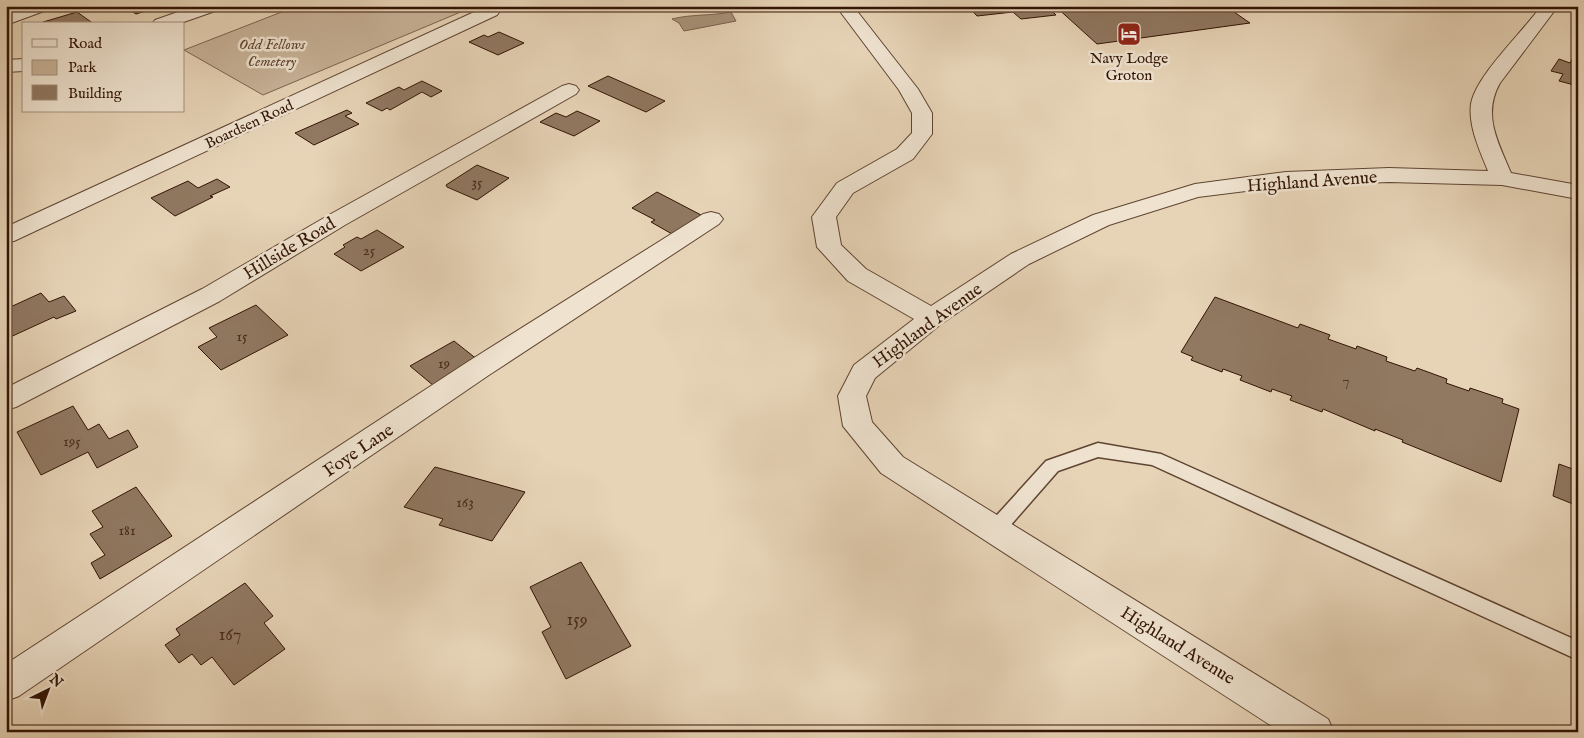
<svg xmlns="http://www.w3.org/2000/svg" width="1584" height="738" font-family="'IM FELL English',serif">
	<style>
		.green { fill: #c8b399; stroke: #7d644e }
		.water { fill: #a9937a; stroke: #79604b }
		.building { fill: #907861; stroke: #321404 }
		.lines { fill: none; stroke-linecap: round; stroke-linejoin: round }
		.service-casing { stroke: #5f4431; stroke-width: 3 }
		.minor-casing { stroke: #5f4431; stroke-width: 2 }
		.service { fill: #efe3d0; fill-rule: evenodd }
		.minor { fill: #efe3d0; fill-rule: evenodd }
		.labels { text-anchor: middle; stroke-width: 5; stroke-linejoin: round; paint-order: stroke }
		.far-park-label { font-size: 15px; font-style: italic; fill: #5f4431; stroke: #efe3d0 }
		.far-poi-label { font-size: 15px; fill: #321404; stroke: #efe3d0 }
		.far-street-label { font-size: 15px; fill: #321404; stroke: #efe3d0 }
		.number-label { font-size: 15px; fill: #4a2d1b }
		.street-label { font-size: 18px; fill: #321404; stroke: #efe3d0 }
		.near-number-label { font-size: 18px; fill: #4a2d1b }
	</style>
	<rect width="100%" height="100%" fill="#e7d4b7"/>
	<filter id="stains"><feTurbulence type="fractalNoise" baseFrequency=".004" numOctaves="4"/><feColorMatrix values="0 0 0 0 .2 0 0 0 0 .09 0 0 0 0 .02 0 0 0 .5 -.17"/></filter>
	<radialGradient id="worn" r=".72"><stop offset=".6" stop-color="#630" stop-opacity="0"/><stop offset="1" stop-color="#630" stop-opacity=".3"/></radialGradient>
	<path class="green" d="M 297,6 L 475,6 L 263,95 L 184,50 Z"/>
	<path class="water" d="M 731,12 L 736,21 L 684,31 L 679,23 L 672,19 C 691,14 711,16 731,12 Z"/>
	<g class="building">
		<path d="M 124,6 L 161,6 L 136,14 Z"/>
		<path d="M 968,6 L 1047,6 L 1056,15 L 1021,19 L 1013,12 L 977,16 Z"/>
		<path d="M 1055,6 L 1235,6 L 1242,11 L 1234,12 L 1250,23 L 1097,44 Z"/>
		<path d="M 77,12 L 94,24 L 43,22 Z"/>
		<path d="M 499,32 L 524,43 L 498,55 L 469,42 L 484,35 L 488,37 Z"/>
		<path d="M 1573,58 L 1578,60 L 1578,86 L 1559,81 L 1563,74 L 1551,71 L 1559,59 L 1570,63 Z"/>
		<path d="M 608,76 L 665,101 L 646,112 L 588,86 Z"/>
		<path d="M 422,81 L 442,91 L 431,97 L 422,92 L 390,110 L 387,108 L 382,111 L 366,103 L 399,87 L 404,90 Z"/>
		<path d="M 347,110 L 352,113 L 345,116 L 359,124 L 314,145 L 295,133 Z"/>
		<path d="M 577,111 L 600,121 L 574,136 L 540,122 L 556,113 L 566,117 Z"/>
		<path d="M 477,165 L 509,178 L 477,200 L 447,187 L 446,185 Z"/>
		<path d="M 217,179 L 230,187 L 210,196 L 213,197 L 175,216 L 151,198 L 188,181 L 198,188 Z"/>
		<path d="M 657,192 L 701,215 L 672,234 L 651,222 L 655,220 L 632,208 Z"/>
		<path d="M 377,230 L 404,247 L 361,271 L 334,254 L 345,247 L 343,245 L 357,237 L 361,239 Z"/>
		<path d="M 41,293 L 49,302 L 64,296 L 76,311 L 56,319 L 54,317 L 6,339 L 6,309 Z"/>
		<path d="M 1215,297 L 1298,328 L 1300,324 L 1330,335 L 1328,339 L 1356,349 L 1357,346 L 1387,357 L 1386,361 L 1415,371 L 1417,368 L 1447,379 L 1446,383 L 1469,391 L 1470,388 L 1503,399 L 1502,403 L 1519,409 L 1501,482 L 1402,442 L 1403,440 L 1375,429 L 1375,431 L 1323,409 L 1322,412 L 1290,400 L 1292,396 L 1272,389 L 1271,392 L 1240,380 L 1242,376 L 1223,369 L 1222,372 L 1191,360 L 1193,357 L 1181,352 Z"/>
		<path d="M 256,305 L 288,335 L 221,370 L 198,347 L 217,337 L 209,328 Z"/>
		<path d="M 454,341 L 478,360 L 434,386 L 410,366 Z"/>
		<path d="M 73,406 L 88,430 L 99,424 L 109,439 L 128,430 L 138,447 L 97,468 L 88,452 L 41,475 L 17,432 Z"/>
		<path d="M 1559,464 L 1578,471 L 1578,506 L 1553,496 Z"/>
		<path d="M 435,467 L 525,492 L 492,541 L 439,525 L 443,519 L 404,507 Z"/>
		<path d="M 136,487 L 172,536 L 100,579 L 91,563 L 105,555 L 90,534 L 103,527 L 92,511 Z"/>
		<path d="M 581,562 L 631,646 L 566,679 L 542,632 L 551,627 L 530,587 Z"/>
		<path d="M 245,583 L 273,616 L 264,623 L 285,649 L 234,685 L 212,657 L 201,665 L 192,654 L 179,663 L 165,645 L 180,635 L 176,629 Z"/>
	</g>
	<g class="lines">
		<g class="service-casing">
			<path id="service" d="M 1098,443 L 1161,454 L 1578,641 L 1578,660 L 1152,465 L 1098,457 L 1058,471 L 1002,535 L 995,538 L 988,535 L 986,530 L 988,525 L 1046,461 Z"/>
		</g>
		<g class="minor-casing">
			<g id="minor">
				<path d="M 25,6 L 49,6 L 47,10 L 6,25 L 6,14 Z"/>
				<path d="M 195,6 L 220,6 L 218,10 L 178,24 L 152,24 L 155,20 Z"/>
				<path d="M 493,6 L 497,7 L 500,11 L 497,15 L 14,241 L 6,243 L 6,227 L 485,7 Z"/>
				<path d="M 836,6 L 853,6 L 918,89 L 932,113 L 932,134 L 913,159 L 853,193 L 836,217 L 841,245 L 866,269 L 931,306 L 1011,254 L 1093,215 L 1195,184 L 1286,172 L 1389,168 L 1488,171 C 1480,151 1468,126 1471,104 C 1476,75 1524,31 1541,6 L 1558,6 L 1500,83 C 1482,115 1498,142 1511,173 L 1578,185 L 1578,199 L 1502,185 L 1389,182 L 1286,186 L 1198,197 L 1109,225 L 1029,264 L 941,324 L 875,378 L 866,396 L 872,422 L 903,457 L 1328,719 L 1334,732 L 1281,732 L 881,473 L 843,426 L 838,396 L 854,365 L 914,319 L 848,281 L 817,247 L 812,217 L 837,183 L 897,149 L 912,133 L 912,113 L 899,90 Z"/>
				<path d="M 24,59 L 24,71 L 6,72 L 6,60 Z"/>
				<path d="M 569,84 L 576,86 L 579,90 L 576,94 L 345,225 L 220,301 L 16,407 L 6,410 L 6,388 L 202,289 L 329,215 L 562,86 Z"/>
				<path d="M 711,212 L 719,214 L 723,219 L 719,224 L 489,375 L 19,696 L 6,701 L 6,664 L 469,361 L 703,214 Z"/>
			</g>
		</g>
		<use href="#service" class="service"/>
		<use href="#minor" class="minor"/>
	</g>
	<defs>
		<g id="hotel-square" transform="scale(1.25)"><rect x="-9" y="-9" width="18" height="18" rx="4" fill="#8f2418" stroke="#efe3d0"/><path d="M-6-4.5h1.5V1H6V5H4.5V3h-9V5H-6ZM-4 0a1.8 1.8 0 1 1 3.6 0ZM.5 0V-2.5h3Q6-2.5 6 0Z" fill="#fff"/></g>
	</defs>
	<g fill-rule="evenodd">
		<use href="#hotel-square" x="1129" y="34"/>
	</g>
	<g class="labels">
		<g class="far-park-label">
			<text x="272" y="49">Odd Fellows<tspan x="272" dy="17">Cemetery</tspan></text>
		</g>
		<g class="far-poi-label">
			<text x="1129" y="63">Navy Lodge<tspan x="1129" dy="17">Groton</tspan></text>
		</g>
		<g class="far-street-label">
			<text transform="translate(249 124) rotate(-25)" y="5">Boardsen Road</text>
		</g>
		<g class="number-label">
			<text x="477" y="187">35</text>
			<text x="369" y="255">25</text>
			<text x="242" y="341">15</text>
			<text x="444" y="368">19</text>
			<text x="1346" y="385">7</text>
			<text x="72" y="446">195</text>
			<text x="465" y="507">163</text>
			<text x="127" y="535">181</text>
		</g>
		<g class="street-label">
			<text transform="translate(1312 181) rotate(-4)" y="6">Highland Avenue</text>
			<text transform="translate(289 248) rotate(-31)" y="6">Hillside Road</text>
			<text transform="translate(927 325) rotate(-36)" y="6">Highland Avenue</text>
			<text transform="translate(358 450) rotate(-34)" y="6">Foye Lane</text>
			<text transform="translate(1178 645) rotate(32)" y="6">Highland Avenue</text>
		</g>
		<g class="near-number-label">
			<text x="577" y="625">159</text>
			<text x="230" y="640">167</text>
		</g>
	</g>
	<rect width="1584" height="738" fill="none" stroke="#e7d4b7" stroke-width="25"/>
	<rect x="8" y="8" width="1569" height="723" fill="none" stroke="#321404" stroke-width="2.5"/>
	<rect x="12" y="12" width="1559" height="713" fill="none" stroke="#321404"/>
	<rect x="22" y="22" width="162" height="90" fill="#efe3d0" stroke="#a3907e"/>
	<rect x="32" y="39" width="25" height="8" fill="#efe3d0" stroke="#a3907e"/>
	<text x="68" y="48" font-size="15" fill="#321404">Road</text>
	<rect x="32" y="60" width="25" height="15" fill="#c8b399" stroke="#a3907e"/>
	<text x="68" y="72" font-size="15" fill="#321404">Park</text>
	<rect x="32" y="85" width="25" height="15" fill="#907861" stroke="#a3907e"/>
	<text x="68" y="98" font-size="15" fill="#321404">Building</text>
	<g transform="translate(48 690) rotate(42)" stroke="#efe3d0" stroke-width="4" paint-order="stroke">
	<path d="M0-4L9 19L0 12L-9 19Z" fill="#321404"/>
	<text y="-8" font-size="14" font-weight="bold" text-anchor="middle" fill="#321404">N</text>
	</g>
	<rect width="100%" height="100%" filter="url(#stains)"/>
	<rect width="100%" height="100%" fill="url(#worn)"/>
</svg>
